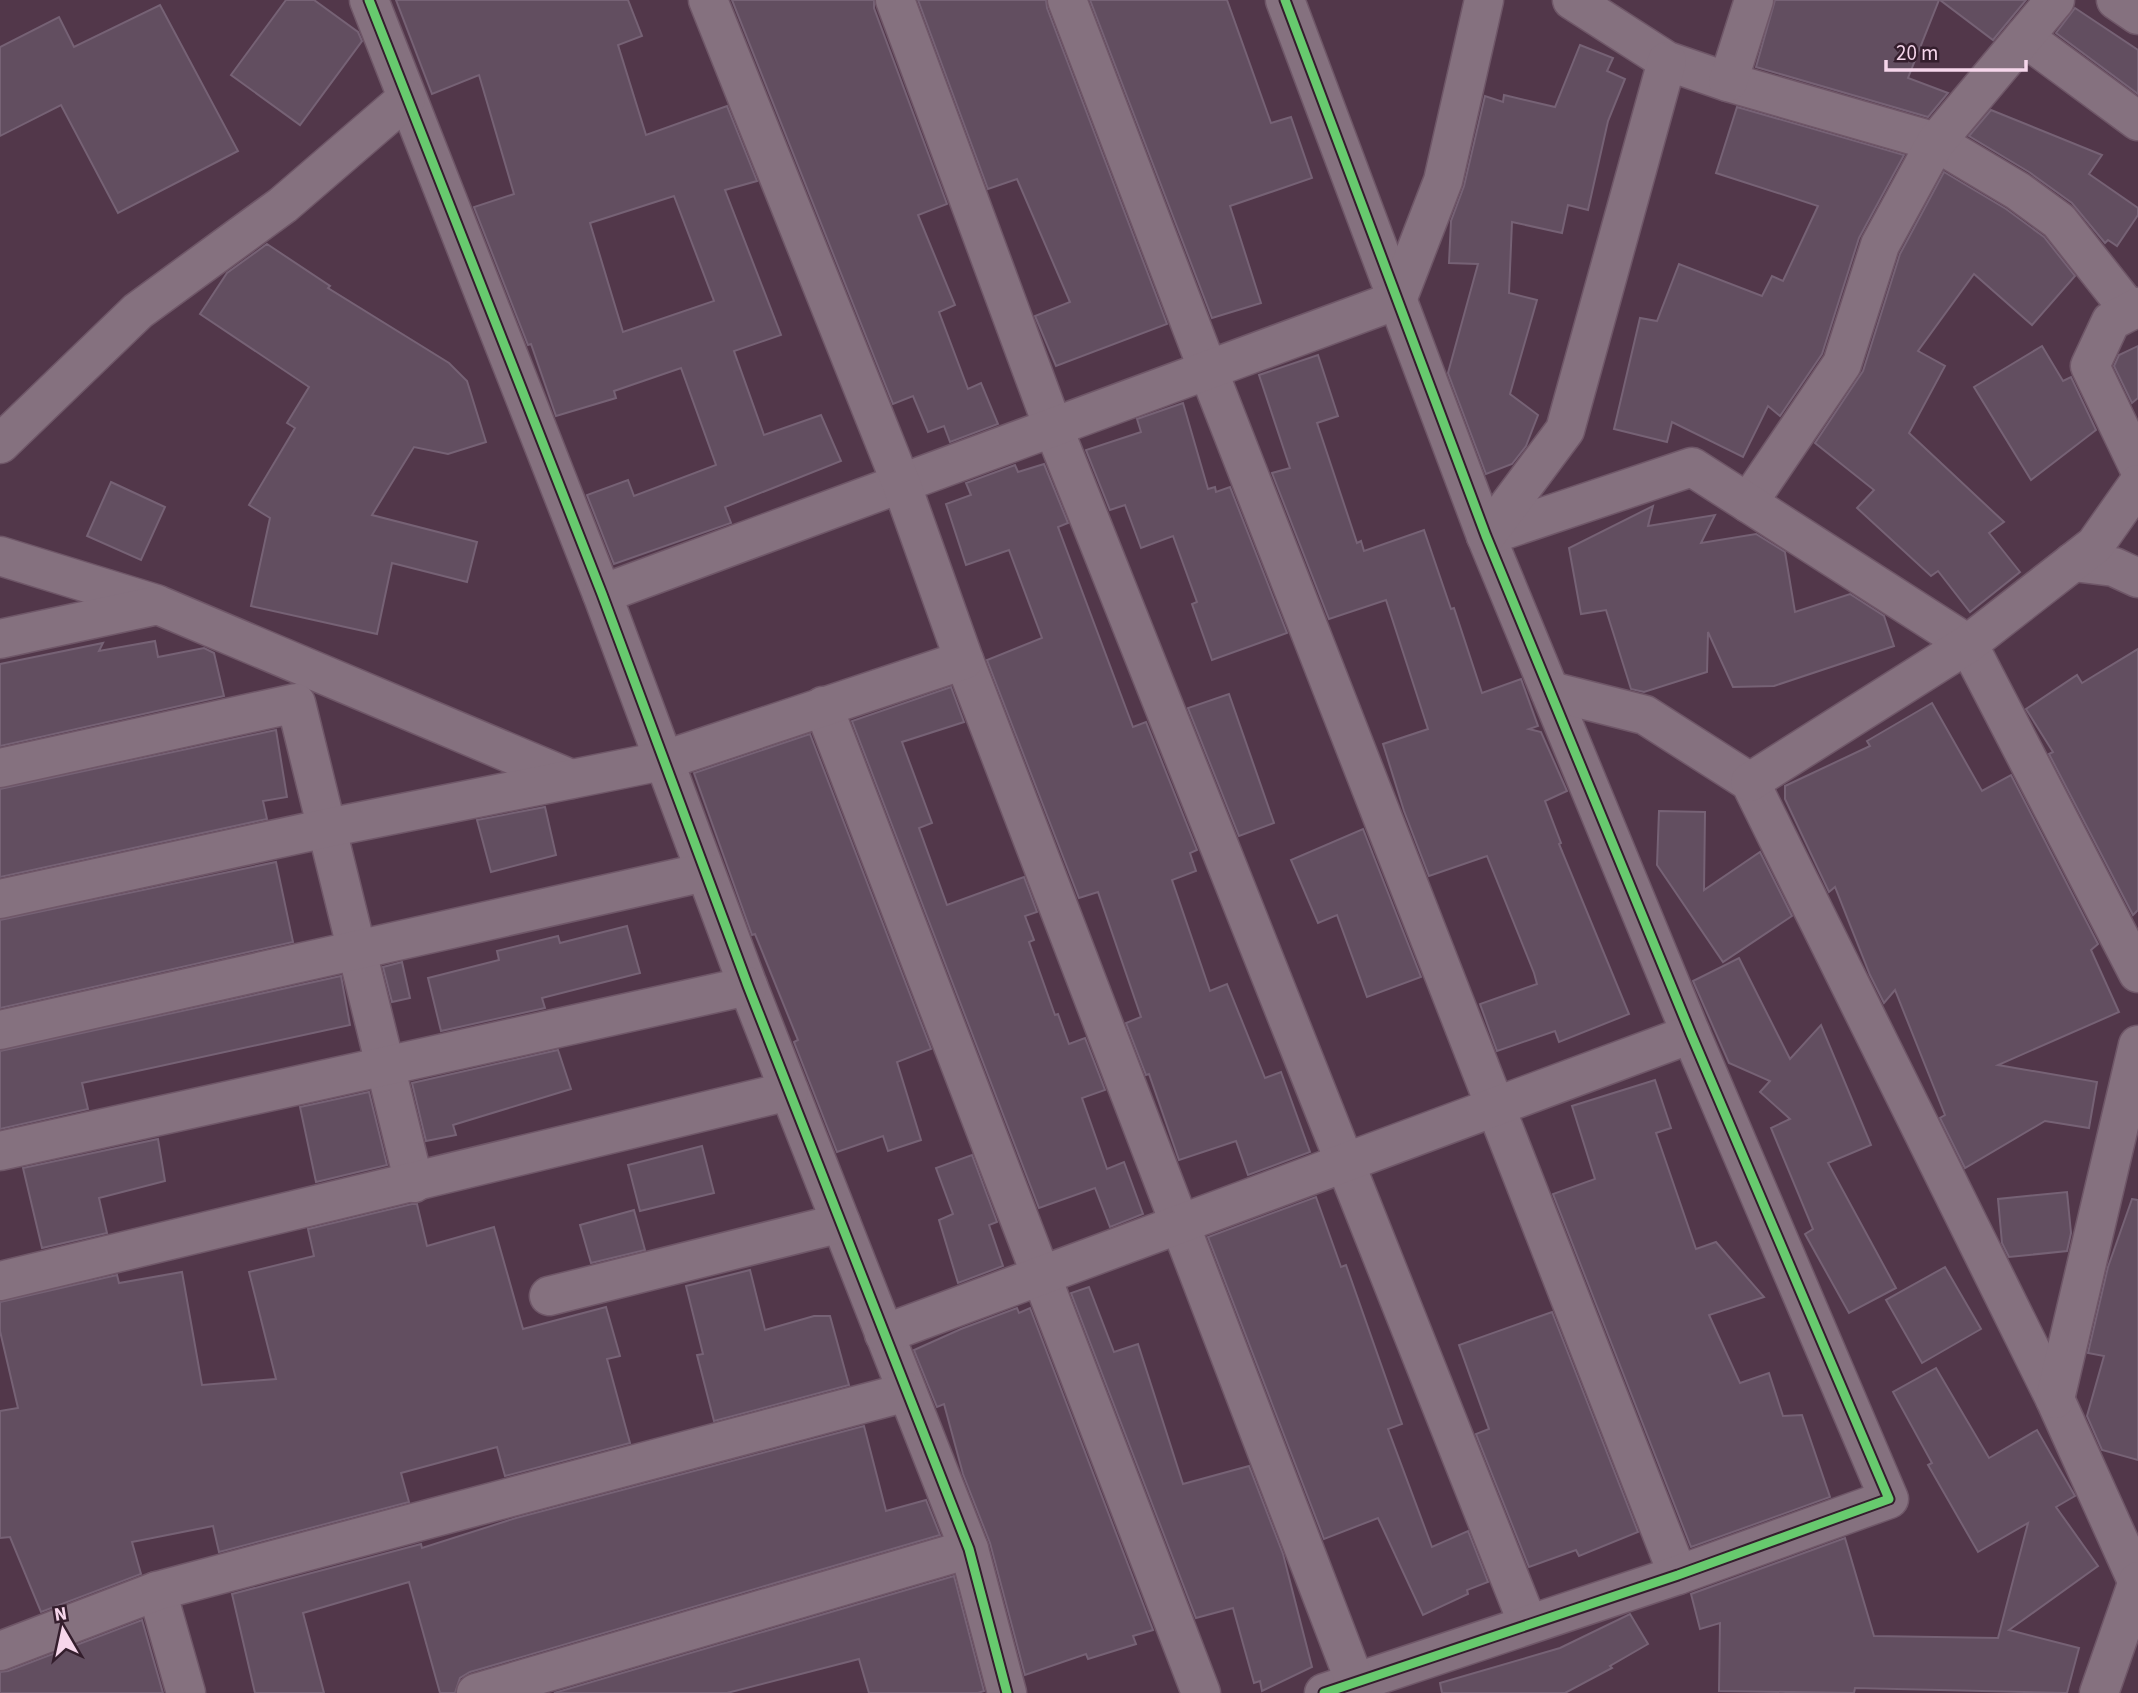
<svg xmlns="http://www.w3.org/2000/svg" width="2138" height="1693" font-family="'Source Sans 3',sans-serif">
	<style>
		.building { fill: #624e60; stroke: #766275; stroke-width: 2; fill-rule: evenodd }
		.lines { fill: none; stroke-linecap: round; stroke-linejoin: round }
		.street-casing { stroke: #6f5768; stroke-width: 41 }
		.street { stroke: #85717f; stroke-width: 38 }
		.cycleway-casing { stroke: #341e2d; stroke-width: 13 }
		.cycleway { stroke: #67ca6e; stroke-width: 9 }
	</style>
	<rect width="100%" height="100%" fill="#52374a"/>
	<g class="building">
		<path d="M 286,0 L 314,0 L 358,32 L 362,41 L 300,125 L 231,75 Z"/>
		<path d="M 396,0 L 628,0 L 642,36 L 618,45 L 646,135 L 727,106 L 757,181 L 725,190 L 781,335 L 734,351 L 764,435 L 821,415 L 841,461 L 725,507 L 731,523 L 614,564 L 587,495 L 628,480 L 634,496 L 716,465 L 681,368 L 614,391 L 616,398 L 556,416 L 531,344 L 528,345 L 474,207 L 514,194 L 479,75 L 432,94 ZM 674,196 L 714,301 L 623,332 L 590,223 Z"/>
		<path d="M 732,0 L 874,0 L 874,8 L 947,204 L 918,215 L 955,305 L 939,312 L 968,389 L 981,383 L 998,424 L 950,442 L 944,426 L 928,432 L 913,396 L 893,404 Z"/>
		<path d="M 918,0 L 1046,0 L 1047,8 L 1167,324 L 1056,366 L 1035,316 L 1070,302 L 1017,179 L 988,189 Z"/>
		<path d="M 1090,0 L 1227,0 L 1271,123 L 1291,117 L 1312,178 L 1230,206 L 1261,303 L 1212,318 Z"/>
		<path d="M 1775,0 L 1939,0 L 1908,78 L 1948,93 L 1928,117 L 1756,67 Z"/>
		<path d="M 1940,0 L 2026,0 L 1993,40 Z"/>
		<path d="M 160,5 L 238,151 L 118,213 L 61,105 L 0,136 L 0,47 L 59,17 L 74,47 Z"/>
		<path d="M 2075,8 L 2138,50 L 2138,94 L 2056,33 Z"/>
		<path d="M 1580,45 L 1613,58 L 1607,71 L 1625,79 L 1608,121 L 1588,210 L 1568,205 L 1562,233 L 1512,222 L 1509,293 L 1537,300 L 1510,394 L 1538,415 L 1526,446 L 1512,464 L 1486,474 L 1448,373 L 1478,264 L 1449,263 L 1451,221 L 1464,186 L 1485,96 L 1503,102 L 1504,95 L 1555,107 Z"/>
		<path d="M 1737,107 L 1904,155 L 1859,238 L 1822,354 L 1780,416 L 1768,406 L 1743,457 L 1672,422 L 1667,442 L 1614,429 L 1640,318 L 1657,321 L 1679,264 L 1762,296 L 1772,276 L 1783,281 L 1818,206 L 1716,173 Z"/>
		<path d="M 1991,110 L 2102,155 L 2089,174 L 2138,208 L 2138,215 L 2117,246 L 2108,240 L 2105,243 L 2072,203 L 2029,172 L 1969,136 Z"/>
		<path d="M 1944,172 L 2006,209 L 2044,237 L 2075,276 L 2032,325 L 1974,274 L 1918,351 L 1945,366 L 1909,433 L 2004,522 L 1989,533 L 2020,572 L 1970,612 L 1938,571 L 1931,576 L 1857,508 L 1874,490 L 1815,443 L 1863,371 L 1900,254 Z"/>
		<path d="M 267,244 L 330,286 L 328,288 L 449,363 L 467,381 L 486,442 L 448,454 L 414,447 L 372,515 L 477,542 L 467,582 L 392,563 L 377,634 L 251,606 L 270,518 L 249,505 L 295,428 L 287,423 L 309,387 L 200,314 L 227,273 Z"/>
		<path d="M 2042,346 L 2063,381 L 2071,377 L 2096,430 L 2031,480 L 1974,387 Z"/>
		<path d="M 2138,346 L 2138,398 L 2132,403 L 2114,366 L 2119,355 Z"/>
		<path d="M 1318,355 L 1338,416 L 1317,423 L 1357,543 L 1361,541 L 1364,551 L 1424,530 L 1451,609 L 1454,608 L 1482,693 L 1521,679 L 1538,726 L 1529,729 L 1541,732 L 1567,791 L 1545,801 L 1561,843 L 1559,844 L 1629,1014 L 1559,1042 L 1555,1031 L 1497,1051 L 1480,1004 L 1537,984 L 1534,973 L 1487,856 L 1429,876 L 1404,811 L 1383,744 L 1428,729 L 1386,600 L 1329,619 L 1272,473 L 1290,468 L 1259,375 Z"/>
		<path d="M 1183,403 L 1208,489 L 1215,487 L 1216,492 L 1230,487 L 1287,633 L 1212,660 L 1192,604 L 1197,602 L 1173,536 L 1141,548 L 1125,505 L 1110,510 L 1086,450 L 1141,432 L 1137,419 Z"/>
		<path d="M 1044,464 L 1068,523 L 1058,527 L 1133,727 L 1146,722 L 1197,850 L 1190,853 L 1196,871 L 1172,880 L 1210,991 L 1227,984 L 1265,1078 L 1281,1072 L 1310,1152 L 1248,1175 L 1236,1141 L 1179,1160 L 1149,1074 L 1146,1075 L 1126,1023 L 1141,1017 L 1098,892 L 1079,898 L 987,660 L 1042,638 L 1009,550 L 966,565 L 946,504 L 971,495 L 966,483 L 1015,465 L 1018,472 Z"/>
		<path d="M 111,482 L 165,507 L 141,560 L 87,536 Z"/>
		<path d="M 1653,506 L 1648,526 L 1715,515 L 1701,543 L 1756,534 L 1785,552 L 1795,612 L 1850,594 L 1884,616 L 1894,646 L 1774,686 L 1733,687 L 1708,632 L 1707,672 L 1644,692 L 1631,689 L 1606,610 L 1581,614 L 1569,548 Z"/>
		<path d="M 155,641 L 158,657 L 204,648 L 214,653 L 224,696 L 0,746 L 0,664 L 103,643 L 99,651 Z"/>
		<path d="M 2138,649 L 2138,910 L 2133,915 L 2049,754 L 2053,752 L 2026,709 L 2077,675 L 2082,683 Z"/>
		<path d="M 951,687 L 964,722 L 902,742 L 932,823 L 919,828 L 947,905 L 1024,877 L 1037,912 L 1025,916 L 1034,940 L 1029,942 L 1055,1015 L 1058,1014 L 1069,1044 L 1085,1038 L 1105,1090 L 1082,1098 L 1107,1169 L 1124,1162 L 1143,1214 L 1110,1227 L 1095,1188 L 1039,1208 L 852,721 Z"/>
		<path d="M 1229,694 L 1274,823 L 1239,836 L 1188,708 Z"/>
		<path d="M 1932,703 L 1982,791 L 2011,775 L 2098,944 L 2091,950 L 2119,1012 L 1998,1065 L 2097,1082 L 2089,1128 L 2045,1121 L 1965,1168 L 1940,1118 L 1945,1115 L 1895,990 L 1884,1003 L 1870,975 L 1835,887 L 1829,892 L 1785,799 L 1785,786 L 1870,746 L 1867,741 Z"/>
		<path d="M 276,730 L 287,797 L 263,801 L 267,819 L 0,877 L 0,789 Z"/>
		<path d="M 810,734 L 931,1049 L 897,1062 L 921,1140 L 888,1151 L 883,1136 L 837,1152 L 794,1042 L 798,1040 L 755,934 L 752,935 L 694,773 Z"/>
		<path d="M 545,807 L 556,855 L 491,872 L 477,820 Z"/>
		<path d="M 1659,811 L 1705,812 L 1704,890 L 1760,852 L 1792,916 L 1723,962 L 1657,865 Z"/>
		<path d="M 1363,829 L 1421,977 L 1367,997 L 1337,915 L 1318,923 L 1291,860 Z"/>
		<path d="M 276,862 L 293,942 L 0,1008 L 0,920 Z"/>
		<path d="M 627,926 L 640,973 L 542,998 L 545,1008 L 441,1031 L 428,978 L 499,960 L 497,951 L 558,936 L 560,943 Z"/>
		<path d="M 1739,958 L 1790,1059 L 1821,1025 L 1871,1145 L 1828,1163 L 1896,1288 L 1849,1313 L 1805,1234 L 1813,1229 L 1771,1128 L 1790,1119 L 1760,1092 L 1770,1081 L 1729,1063 L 1693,981 Z"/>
		<path d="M 402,962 L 410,998 L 392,1002 L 383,967 Z"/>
		<path d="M 341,976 L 350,1025 L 82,1083 L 88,1109 L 0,1129 L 0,1051 Z"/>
		<path d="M 558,1050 L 571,1089 L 453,1125 L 456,1135 L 426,1141 L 412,1083 Z"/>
		<path d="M 1655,1080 L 1671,1128 L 1656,1133 L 1696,1249 L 1716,1242 L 1764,1297 L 1709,1315 L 1740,1383 L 1769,1373 L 1783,1416 L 1802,1415 L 1830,1497 L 1691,1547 L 1553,1194 L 1595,1179 L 1572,1106 Z"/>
		<path d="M 369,1092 L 387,1165 L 316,1182 L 300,1107 Z"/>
		<path d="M 158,1139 L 165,1181 L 99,1198 L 107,1233 L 42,1248 L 23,1168 Z"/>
		<path d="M 702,1146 L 714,1193 L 640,1211 L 628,1165 Z"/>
		<path d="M 972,1155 L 997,1222 L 989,1225 L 1003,1266 L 958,1283 L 939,1220 L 953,1214 L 936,1168 Z"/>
		<path d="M 2067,1192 L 2071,1233 L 2067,1251 L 2009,1257 L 2002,1243 L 1998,1199 Z"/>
		<path d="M 1316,1197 L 1341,1267 L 1346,1265 L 1402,1424 L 1388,1429 L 1432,1547 L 1468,1531 L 1488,1582 L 1467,1590 L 1468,1594 L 1423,1615 L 1378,1518 L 1324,1539 L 1208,1237 Z"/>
		<path d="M 2132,1199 L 2138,1200 L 2138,1460 L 2102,1450 L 2087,1416 L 2104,1356 L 2088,1353 L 2108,1267 Z"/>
		<path d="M 412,1204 L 417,1204 L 427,1246 L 494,1227 L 523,1329 L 606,1307 L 620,1356 L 607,1359 L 630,1443 L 505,1476 L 497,1447 L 401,1473 L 409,1502 L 219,1552 L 213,1526 L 132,1542 L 141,1574 L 41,1612 L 10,1537 L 0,1538 L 0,1411 L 18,1408 L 0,1331 L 0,1302 L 117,1275 L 119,1283 L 182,1272 L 202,1385 L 276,1379 L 249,1272 L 314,1256 L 308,1229 Z"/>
		<path d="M 634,1210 L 645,1250 L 591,1263 L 580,1225 Z"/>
		<path d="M 1945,1267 L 1981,1329 L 1922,1363 L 1886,1300 Z"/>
		<path d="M 750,1270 L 765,1330 L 814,1316 L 830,1316 L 849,1385 L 714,1421 L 697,1355 L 703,1354 L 686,1286 Z"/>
		<path d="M 1089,1287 L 1114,1352 L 1138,1344 L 1183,1484 L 1249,1466 L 1283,1554 L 1312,1667 L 1262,1691 L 1260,1681 L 1254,1683 L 1233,1608 L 1196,1618 L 1071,1293 Z"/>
		<path d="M 1017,1308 L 1019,1313 L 1030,1308 L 1153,1630 L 1133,1636 L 1136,1644 L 1088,1659 L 1086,1654 L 1025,1675 L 990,1543 L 963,1474 L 944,1404 L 937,1407 L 914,1350 L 961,1329 Z"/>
		<path d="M 1552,1312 L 1638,1532 L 1579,1556 L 1576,1550 L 1529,1567 L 1476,1434 L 1489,1429 L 1459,1345 Z"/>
		<path d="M 1936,1368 L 1989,1458 L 2037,1430 L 2075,1496 L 2056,1507 L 2098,1566 L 2009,1630 L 2079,1648 L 2067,1693 L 1855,1688 L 1854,1693 L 1719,1691 L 1720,1623 L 1700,1629 L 1691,1594 L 1845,1538 L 1874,1636 L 1998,1638 L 2028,1523 L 1978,1552 L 1928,1465 L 1932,1463 L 1893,1392 Z"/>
		<path d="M 864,1426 L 886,1511 L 926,1500 L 940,1535 L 470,1672 L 460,1678 L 455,1693 L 440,1693 L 409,1582 L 303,1613 L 324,1693 L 255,1693 L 232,1594 L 421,1544 L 422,1548 L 516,1518 Z"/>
		<path d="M 954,1576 L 984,1691 L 978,1693 L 869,1693 L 859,1659 L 727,1693 L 554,1693 Z"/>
		<path d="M 1630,1614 L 1648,1644 L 1610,1666 L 1612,1668 L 1565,1693 L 1442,1693 L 1440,1683 L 1560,1648 Z"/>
		<path d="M 142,1620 L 163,1693 L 0,1693 L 0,1672 L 8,1671 Z"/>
	</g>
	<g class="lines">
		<g class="street-casing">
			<g id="street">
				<path d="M 369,0 L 602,594 L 748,986 L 969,1549 L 1007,1693"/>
				<path d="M 895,0 L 1053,427 L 1528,1624"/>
				<path d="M 1067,0 L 1208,370 L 1678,1575"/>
				<path d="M 1285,0 L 1486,536 L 1691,1034 L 1889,1499 L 1678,1575 L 1324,1693"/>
				<path d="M 1572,0 L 1667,61 L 1728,82 L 1936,142 L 2018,191 L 2059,221 L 2130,311"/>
				<path d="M 2116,0 L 2138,15"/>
				<path d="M 2024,37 L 2138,121"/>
				<path d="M 1728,82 L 1754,0"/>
				<path d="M 2138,307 L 2111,321 L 2090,366 L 2138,466"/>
				<path d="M 0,444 L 138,311 L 283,205 L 406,99"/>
				<path d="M 1748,503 L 1842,364 L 1880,245 L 1936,142 L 2055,0"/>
				<path d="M 1486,536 L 1692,467 L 1968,644 L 2138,973"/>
				<path d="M 1486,536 L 1565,430 L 1667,61"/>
				<path d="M 0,556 L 156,604"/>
				<path d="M 2073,562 L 2114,567 L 2138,578"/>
				<path d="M 602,594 L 1397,300 L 1443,181 L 1484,0"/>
				<path d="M 0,639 L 158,605 L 571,779"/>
				<path d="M 964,660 L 1355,1682"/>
				<path d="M 1550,691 L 1645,715 L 1750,782 L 2055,1399 L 2138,1583"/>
				<path d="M 823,706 L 1201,1693"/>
				<path d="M 0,768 L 296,703 L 414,1183"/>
				<path d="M 1750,782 L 1968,644 L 2095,545 L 2138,484"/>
				<path d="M 0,899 L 327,828 L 662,761 L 964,660 L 901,483 L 708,0"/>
				<path d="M 0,1030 L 705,872"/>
				<path d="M 0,1151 L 748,986"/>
				<path d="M 0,1281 L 789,1091"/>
				<path d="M 549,1296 L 841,1223"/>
				<path d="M 884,1334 L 1691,1034"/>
				<path d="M 2055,1399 L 2138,1045"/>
				<path d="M 157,1591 L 186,1693"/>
				<path d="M 0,1651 L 157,1591 L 907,1392"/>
				<path d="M 476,1693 L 969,1549"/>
				<path d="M 2099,1693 L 2138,1581"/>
			</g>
		</g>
		<use href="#street" class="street"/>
		<g class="cycleway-casing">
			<g id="cycleway">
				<path d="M 369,0 L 602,594 L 748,986 L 969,1549 L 1007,1693"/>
				<path d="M 1285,0 L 1486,536 L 1691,1034 L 1889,1499 L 1678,1575 L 1324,1693"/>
			</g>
		</g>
		<use href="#cycleway" class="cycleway"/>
	</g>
	<g transform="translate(63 1630) rotate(351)" stroke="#341e2d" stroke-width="5" paint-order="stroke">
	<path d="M0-5L12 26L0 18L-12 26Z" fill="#f6d6eb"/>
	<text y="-10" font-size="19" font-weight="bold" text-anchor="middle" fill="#f6d6eb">N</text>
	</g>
	<path d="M1886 60v10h140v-10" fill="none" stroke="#f6d6eb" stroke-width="3.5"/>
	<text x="1896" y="60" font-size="21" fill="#f6d6eb" stroke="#341e2d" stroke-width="5" paint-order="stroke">20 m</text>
</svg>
